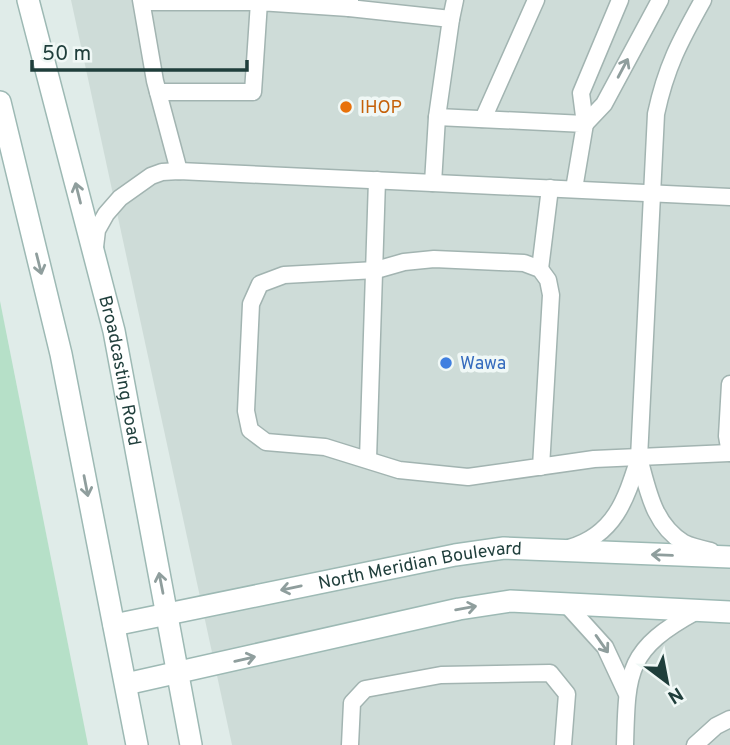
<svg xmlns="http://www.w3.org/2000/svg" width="730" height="745" font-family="Overpass,sans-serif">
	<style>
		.built { fill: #cedcd8 }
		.green { fill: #b6e0c8 }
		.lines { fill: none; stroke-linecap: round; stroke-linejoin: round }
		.service-casing { stroke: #a2b4b1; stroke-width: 19 }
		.secondary-casing { stroke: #9db9b4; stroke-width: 24 }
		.service { stroke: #fff; stroke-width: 16 }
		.secondary { stroke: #fff; stroke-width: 21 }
		.oneway { stroke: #8f9e9d }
		.food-dot { fill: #e8710a; stroke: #f0f8f6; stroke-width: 2.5 }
		.shop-dot { fill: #3f7fe0; stroke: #f0f8f6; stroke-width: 2.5 }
		.labels { text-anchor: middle; stroke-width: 7; stroke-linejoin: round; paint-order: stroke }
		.food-label { font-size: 18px; fill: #c56008; stroke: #f0f8f6; text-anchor: start }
		.shop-label { font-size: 18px; fill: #366cbe; stroke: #f0f8f6; text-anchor: start }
		.street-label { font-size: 18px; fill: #1f3e3b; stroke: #f0f8f6 }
	</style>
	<rect width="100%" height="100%" fill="#e0ece9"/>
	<path class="built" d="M 71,0 L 730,0 L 730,745 L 232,745 Z"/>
	<path class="green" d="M 0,301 L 88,745 L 0,745 Z"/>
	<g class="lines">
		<g class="service-casing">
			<g id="service">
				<path d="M 141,0 L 155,81 L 179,171"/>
				<path d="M 350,0 L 349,8 L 451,19 L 437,117 L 433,183"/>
				<path d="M 142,2 L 259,2"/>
				<path d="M 451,19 L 455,0"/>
				<path d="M 158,92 L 253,92 L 259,2 L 349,8"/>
				<path d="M 437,117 L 585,124 L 574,189"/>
				<path d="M 483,119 L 536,0"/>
				<path d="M 585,124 L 604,104 L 660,0"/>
				<path d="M 585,124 L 581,93 L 620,0"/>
				<path d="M 95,247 L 97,230 L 106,214 L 120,198 L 151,176 L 162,172 L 179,171 L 730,197"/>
				<path d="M 540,269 L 550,188"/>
				<path d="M 730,384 L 727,436 L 730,453"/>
				<path d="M 639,458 C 648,490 653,524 684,543 C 692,547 702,549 711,551"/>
				<path d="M 368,459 L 377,180"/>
				<path d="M 541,467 L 551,295 L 548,280 L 540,269 L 524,263 L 434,259 L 404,262 L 376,270 L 284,275 L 260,284 L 251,304 L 246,411 L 250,430 L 266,442 L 325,447 L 399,470 L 468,477 L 594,459 L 729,453"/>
				<path d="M 569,548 C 615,535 626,499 639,458 L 656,114 C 666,67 680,41 703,0"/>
				<path d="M 566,604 L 605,647 L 626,692"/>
				<path d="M 350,745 L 352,703 L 365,689 L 441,675 L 550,673 L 567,694 L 563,745"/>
				<path d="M 625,745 C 627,670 627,649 697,611"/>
				<path d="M 695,745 L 716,726 L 730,719"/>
			</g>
		</g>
		<g class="secondary-casing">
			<g id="secondary">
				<path id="s1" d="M 28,0 L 114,331 L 191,745"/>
				<path d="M 0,102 L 61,354 L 137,745"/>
				<path id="s2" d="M 114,625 L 455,555 L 504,548 L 730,557"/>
				<path d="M 126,684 L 459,609 L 510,601 L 730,612"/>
			</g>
		</g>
		<use href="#service" class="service"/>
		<use href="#secondary" class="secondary"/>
	</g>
	<defs><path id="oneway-shaft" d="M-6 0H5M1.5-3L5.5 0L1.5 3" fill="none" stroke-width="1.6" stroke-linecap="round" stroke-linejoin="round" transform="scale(1.75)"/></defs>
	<g class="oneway">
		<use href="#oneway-shaft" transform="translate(623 68) rotate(-62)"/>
		<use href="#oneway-shaft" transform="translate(78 193) rotate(-104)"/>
		<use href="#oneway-shaft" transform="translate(39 264) rotate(76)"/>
		<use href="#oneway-shaft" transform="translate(86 486) rotate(79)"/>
		<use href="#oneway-shaft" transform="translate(662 555) rotate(-178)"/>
		<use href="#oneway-shaft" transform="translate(161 583) rotate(-101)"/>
		<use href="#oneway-shaft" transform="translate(291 588) rotate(168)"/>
		<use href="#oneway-shaft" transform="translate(466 608) rotate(-10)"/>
		<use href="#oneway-shaft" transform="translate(602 644) rotate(55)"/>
		<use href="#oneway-shaft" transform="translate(245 659) rotate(-13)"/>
	</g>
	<circle class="food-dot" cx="346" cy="107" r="7"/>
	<circle class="shop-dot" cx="446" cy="363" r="7"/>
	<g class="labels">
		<g class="food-label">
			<text x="360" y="113">IHOP</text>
		</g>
		<g class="shop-label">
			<text x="460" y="369">Wawa</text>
		</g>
		<g class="street-label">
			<text dy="6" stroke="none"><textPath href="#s1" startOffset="382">Broadcasting Road</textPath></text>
			<text dy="6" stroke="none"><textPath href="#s2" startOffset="312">North Meridian Boulevard</textPath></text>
		</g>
	</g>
	<g transform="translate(667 682) rotate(148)" stroke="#f0f8f6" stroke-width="5" paint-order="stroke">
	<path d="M0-5L12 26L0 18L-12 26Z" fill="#1f3e3b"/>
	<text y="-10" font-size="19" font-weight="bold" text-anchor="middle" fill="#1f3e3b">N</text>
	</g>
	<path d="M32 60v10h215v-10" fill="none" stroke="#1f3e3b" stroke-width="3.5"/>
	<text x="42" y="60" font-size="21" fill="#1f3e3b" stroke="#f0f8f6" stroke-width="5" paint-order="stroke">50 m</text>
</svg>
